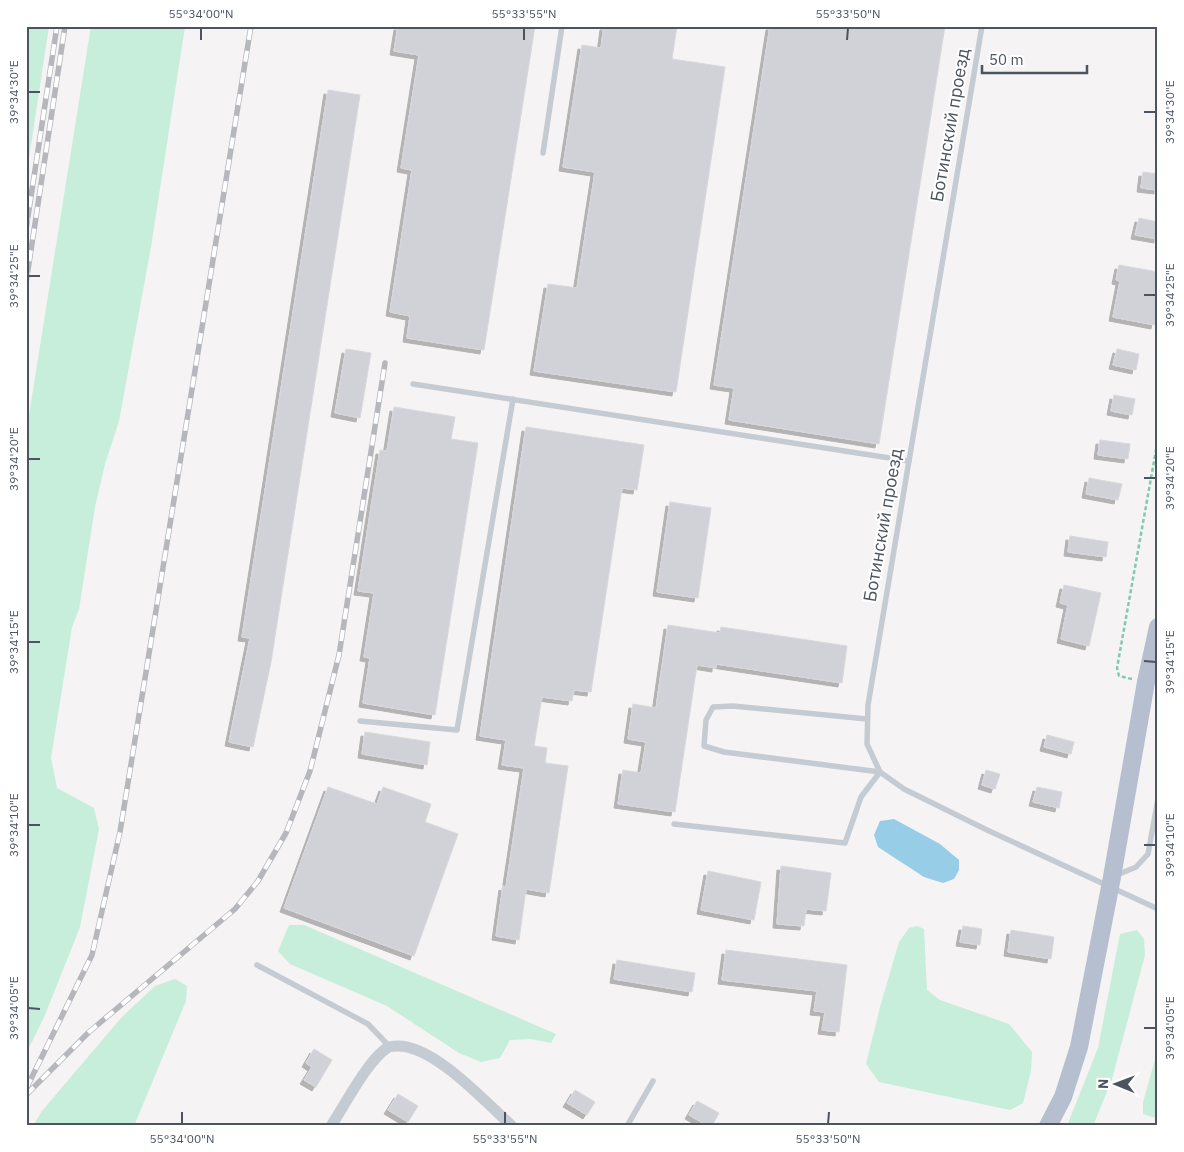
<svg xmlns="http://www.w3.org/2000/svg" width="1184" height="1152" font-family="'IBM Plex Sans',sans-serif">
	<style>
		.green { fill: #c6eeda }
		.water { fill: #97cde7 }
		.building { fill: #d0d2d7; stroke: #d7d8dd; filter: url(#shadow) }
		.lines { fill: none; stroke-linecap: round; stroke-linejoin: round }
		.path { stroke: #80caae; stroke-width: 2.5; stroke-dasharray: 4 2.5; stroke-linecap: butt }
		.service { stroke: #c5cbd3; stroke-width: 5.5 }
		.minor { stroke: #c5cbd3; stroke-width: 11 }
		.primary { stroke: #b5bfcf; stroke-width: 18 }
		.rail-casing { stroke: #b5b7bc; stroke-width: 5.5 }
		.rail { stroke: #fff; stroke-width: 4; stroke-dasharray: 11; stroke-linecap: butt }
		.ticks { fill: none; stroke: #4c545f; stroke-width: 2 }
		.labels { text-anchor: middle; stroke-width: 4; stroke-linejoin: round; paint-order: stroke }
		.street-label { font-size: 18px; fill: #4c545f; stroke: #fff }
		.neatline { fill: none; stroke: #4c545f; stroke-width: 2 }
		.ticks-label { font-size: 12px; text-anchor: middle; fill: #4c545f }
	</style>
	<defs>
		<filter id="shadow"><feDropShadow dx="-4" dy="4" stdDeviation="0" flood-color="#0004"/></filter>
	</defs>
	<rect width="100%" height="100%" fill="#f5f3f3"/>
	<g class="green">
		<path d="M 26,26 L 49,26 L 26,178 Z"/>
		<path d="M 91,26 L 185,26 L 151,247 L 119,421 L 105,464 L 95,507 L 79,609 L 72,627 L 51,758 L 57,788 L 94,808 L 99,829 L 80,927 L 45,1015 L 26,1054 L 26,434 Z"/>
		<path d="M 289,925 L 304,925 L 556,1034 L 551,1043 L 530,1039 L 510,1040 L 500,1058 L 481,1062 L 459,1053 L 387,1006 L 290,964 L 278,951 Z"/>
		<path d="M 917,926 L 924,929 L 927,990 L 940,1000 L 1009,1024 L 1032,1052 L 1031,1071 L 1023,1103 L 1010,1110 L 879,1082 L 866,1064 L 880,1007 L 899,942 L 909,928 Z"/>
		<path d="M 1137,930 L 1144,939 L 1145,955 L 1112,1079 L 1093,1126 L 1067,1126 L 1098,1048 L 1120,934 Z"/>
		<path d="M 175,979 L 187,986 L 186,1001 L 134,1126 L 33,1126 L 42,1111 L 121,1018 L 155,986 Z"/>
		<path d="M 1158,1049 L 1158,1119 L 1143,1114 L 1143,1102 Z"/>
	</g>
	<path class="water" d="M 894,819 L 940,844 L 959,860 L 959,870 L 954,879 L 943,883 L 924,877 L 878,847 L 874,835 L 880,821 Z"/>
	<g class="building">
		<path d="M 398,26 L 535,26 L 484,350 L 407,338 L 410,316 L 390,312 L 412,170 L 401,168 L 419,55 L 394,51 Z"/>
		<path d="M 604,26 L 677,26 L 672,59 L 725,67 L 676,392 L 534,371 L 548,284 L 577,288 L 595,172 L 563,167 L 582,45 L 601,48 Z"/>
		<path d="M 770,26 L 945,26 L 879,444 L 729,420 L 734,388 L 714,385 Z"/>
		<path d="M 328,90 L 360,95 L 271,662 L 253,747 L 229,742 L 250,638 L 242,637 Z"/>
		<path d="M 1143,172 L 1158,174 L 1158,190 L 1141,188 Z"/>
		<path d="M 1139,218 L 1158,222 L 1158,239 L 1135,235 Z"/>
		<path d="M 1119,265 L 1158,272 L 1158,310 L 1155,325 L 1113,317 L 1120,281 L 1116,280 Z"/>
		<path d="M 346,349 L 371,353 L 360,418 L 335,413 Z"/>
		<path d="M 1117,349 L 1139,354 L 1136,370 L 1113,365 Z"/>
		<path d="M 1114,395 L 1135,399 L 1132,415 L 1111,411 Z"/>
		<path d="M 394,407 L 455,417 L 451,439 L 478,443 L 435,715 L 363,703 L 370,658 L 364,657 L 374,593 L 358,591 L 380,450 L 387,451 Z"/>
		<path d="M 526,427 L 644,445 L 637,490 L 622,488 L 591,692 L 574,690 L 572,701 L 542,697 L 534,746 L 547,748 L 545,763 L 568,766 L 549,893 L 526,889 L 519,940 L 496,936 L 503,886 L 506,887 L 524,768 L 502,765 L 506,740 L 480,736 Z"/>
		<path d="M 1100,440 L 1130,444 L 1128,459 L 1098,455 Z"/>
		<path d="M 1089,478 L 1122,484 L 1118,500 L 1086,494 Z"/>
		<path d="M 670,502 L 711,508 L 698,598 L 657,592 Z"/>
		<path d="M 1070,536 L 1108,542 L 1106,557 L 1068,552 Z"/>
		<path d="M 1064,585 L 1101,593 L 1089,646 L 1061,639 L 1068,605 L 1060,603 Z"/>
		<path d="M 668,625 L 720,633 L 721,627 L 847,646 L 842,683 L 716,664 L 716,668 L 697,665 L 675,812 L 618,804 L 623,770 L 641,773 L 646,742 L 628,739 L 633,704 L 656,708 Z"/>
		<path d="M 365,732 L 430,742 L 427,765 L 362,754 Z"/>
		<path d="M 1047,735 L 1074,742 L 1071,754 L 1044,747 Z"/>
		<path d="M 986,770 L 1000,774 L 995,789 L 982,785 Z"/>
		<path d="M 328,787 L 377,804 L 383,787 L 431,804 L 425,822 L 458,834 L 414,956 L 284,908 Z"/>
		<path d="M 1037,787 L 1062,792 L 1059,808 L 1033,802 Z"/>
		<path d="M 781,866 L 831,873 L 826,911 L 806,909 L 804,926 L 777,924 Z"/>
		<path d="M 708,871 L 761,882 L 754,920 L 701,910 Z"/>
		<path d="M 963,926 L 982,929 L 980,945 L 960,942 Z"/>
		<path d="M 1011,930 L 1054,937 L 1051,959 L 1008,952 Z"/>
		<path d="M 726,950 L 847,965 L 839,1032 L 822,1030 L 825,1012 L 814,1011 L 817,991 L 722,980 Z"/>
		<path d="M 617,960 L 695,973 L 692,992 L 614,979 Z"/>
		<path d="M 314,1049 L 332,1060 L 316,1087 L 304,1080 L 312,1067 L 306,1063 Z"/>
		<path d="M 575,1090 L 595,1102 L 587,1115 L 567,1103 Z"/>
		<path d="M 398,1094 L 418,1106 L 408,1122 L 388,1110 Z"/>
		<path d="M 697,1101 L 719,1113 L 712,1126 L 708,1126 L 689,1115 Z"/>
	</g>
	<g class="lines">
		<path class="path" d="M 1132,679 L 1119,676 L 1117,668 L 1158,439"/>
		<g class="service">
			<path d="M 982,26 L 868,705 L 867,744 L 880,772 L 904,789 L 987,830 L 1158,909"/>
			<path d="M 543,153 L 562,26"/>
			<path d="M 413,384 L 909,461"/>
			<path d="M 360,721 L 457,730 L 513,399"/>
			<path d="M 674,824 L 845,843 L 861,797 L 880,772 L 724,752 L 704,746 L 706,720 L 713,707 L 733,706 L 867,719"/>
			<path d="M 1117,875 L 1136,867 L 1148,854 L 1158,799"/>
			<path d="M 257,965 L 368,1024 L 389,1046"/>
			<path d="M 627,1126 L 653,1081"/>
		</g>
		<path class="minor" d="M 331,1126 C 345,1105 368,1060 387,1048 C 390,1046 393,1046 398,1046 C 435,1046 485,1102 512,1126"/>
		<path class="primary" d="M 1048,1126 L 1063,1097 L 1079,1047 L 1112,877 L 1146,682 L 1158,627"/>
		<g class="rail-casing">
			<g id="rail">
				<path d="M 26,229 L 57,26"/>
				<path d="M 26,283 L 65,26"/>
				<path d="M 26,1089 L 92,955 L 120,832 L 251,26"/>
				<path d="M 26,1095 L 89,1032 L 235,909 L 258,881 L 286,833 L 310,771 L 339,655 L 385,363"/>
			</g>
		</g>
		<use href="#rail" class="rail"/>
	</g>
	<path class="ticks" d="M 201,40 L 201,28M 524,40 L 524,28M 847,40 L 848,28M 28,92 L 40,92M 1144,112 L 1156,112M 28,276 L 40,276M 1144,295 L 1156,295M 28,459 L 40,459M 1144,478 L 1156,478M 28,642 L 40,642M 1144,661 L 1156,662M 28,825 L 40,825M 1144,845 L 1156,845M 28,1008 L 40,1009M 1144,1028 L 1156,1028M 182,1124 L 182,1112M 505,1124 L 505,1112M 828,1124 L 829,1112"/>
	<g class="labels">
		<g class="street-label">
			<text transform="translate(950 125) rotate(-80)" y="6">Ботинский проезд</text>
			<text transform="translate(883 525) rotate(-80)" y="6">Ботинский проезд</text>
		</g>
	</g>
	<rect width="1184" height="1152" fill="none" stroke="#ffffff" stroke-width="55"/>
	<g transform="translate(1116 1084) rotate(271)" stroke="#ffffff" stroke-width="4" paint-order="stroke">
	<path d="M0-4L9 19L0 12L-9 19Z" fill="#4c545f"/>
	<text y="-8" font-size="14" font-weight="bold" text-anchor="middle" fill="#4c545f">N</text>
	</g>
	<path d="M982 65v8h105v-8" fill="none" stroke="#4c545f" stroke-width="2.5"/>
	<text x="989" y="65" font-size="15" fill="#4c545f" stroke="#ffffff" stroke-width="4" paint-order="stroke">50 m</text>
	<rect x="28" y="28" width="1128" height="1096" class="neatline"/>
	<g class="ticks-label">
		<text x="201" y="18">55°34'00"N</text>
		<text x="524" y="18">55°33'55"N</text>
		<text x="848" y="18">55°33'50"N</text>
		<text transform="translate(14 92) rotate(-90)" y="4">39°34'30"E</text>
		<text transform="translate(1170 112) rotate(-90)" y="4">39°34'30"E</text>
		<text transform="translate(14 276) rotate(-90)" y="4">39°34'25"E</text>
		<text transform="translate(1170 295) rotate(-90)" y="4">39°34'25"E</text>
		<text transform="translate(14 459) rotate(-90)" y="4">39°34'20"E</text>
		<text transform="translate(1170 478) rotate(-90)" y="4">39°34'20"E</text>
		<text transform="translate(14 642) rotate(-90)" y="4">39°34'15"E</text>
		<text transform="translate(1170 662) rotate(-90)" y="4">39°34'15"E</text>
		<text transform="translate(14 825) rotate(-90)" y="4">39°34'10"E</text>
		<text transform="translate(1170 845) rotate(-90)" y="4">39°34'10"E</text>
		<text transform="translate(14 1008) rotate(-90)" y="4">39°34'05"E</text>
		<text transform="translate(1170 1028) rotate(-90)" y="4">39°34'05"E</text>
		<text x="182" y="1143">55°34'00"N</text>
		<text x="505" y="1143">55°33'55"N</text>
		<text x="828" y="1143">55°33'50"N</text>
	</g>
</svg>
